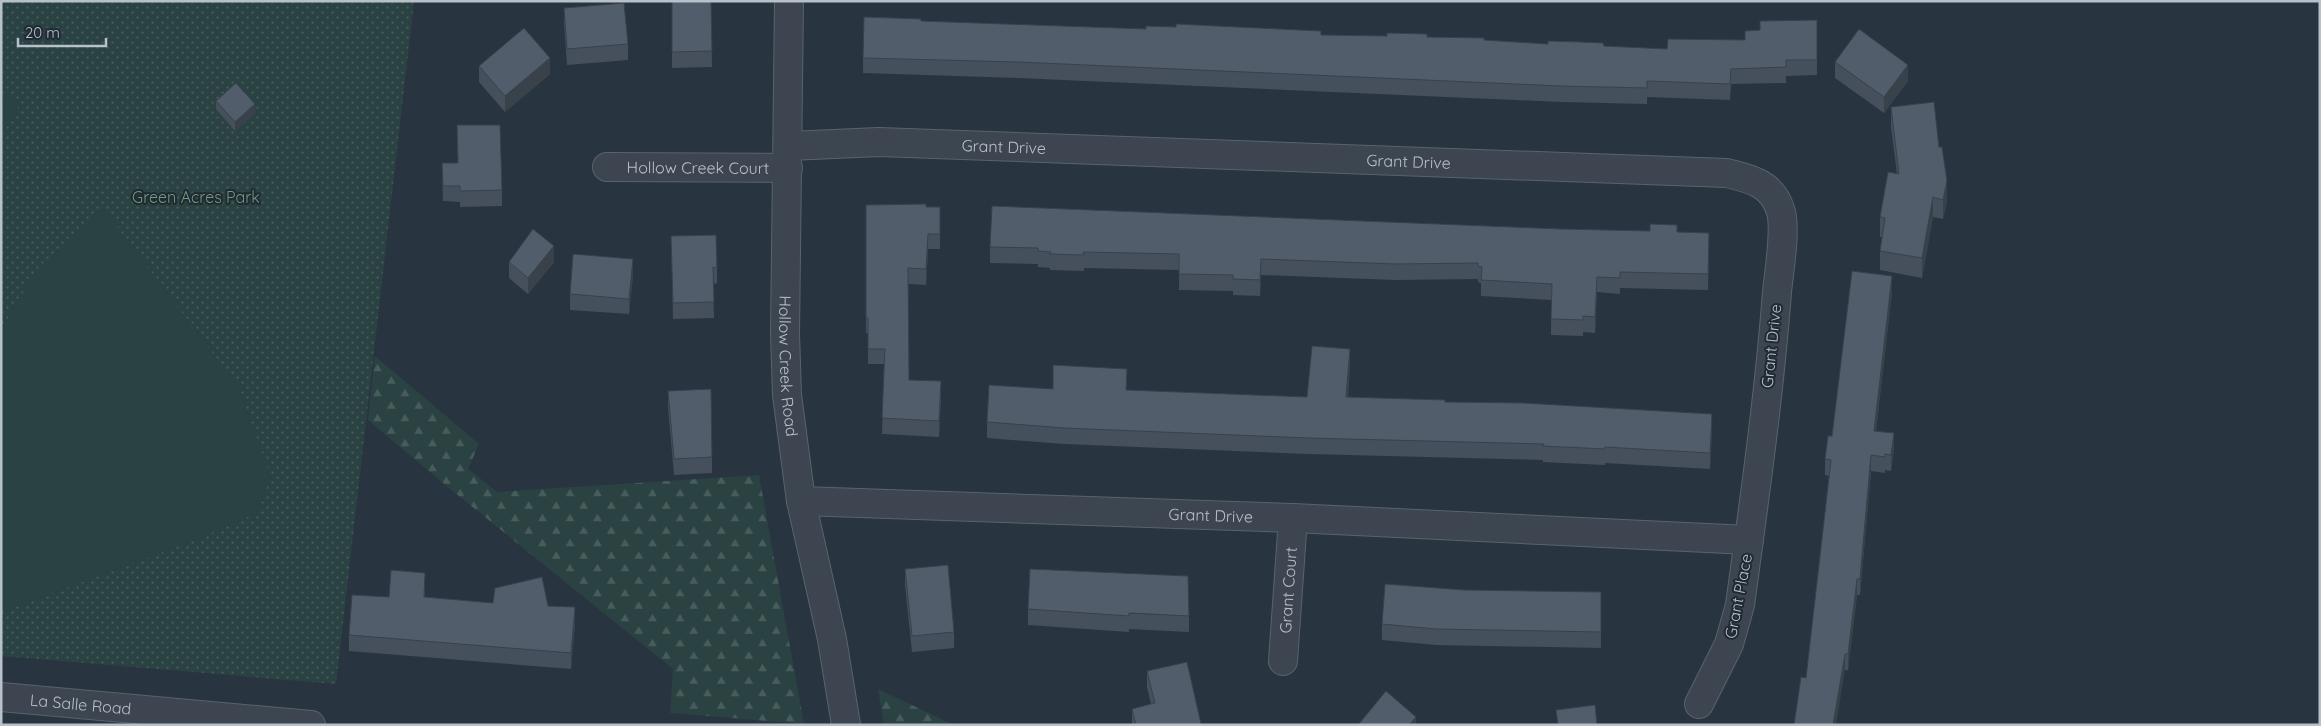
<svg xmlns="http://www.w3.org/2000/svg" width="2321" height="726" font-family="Quicksand,sans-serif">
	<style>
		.forest { fill: url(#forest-firs) }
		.park { fill: url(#park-dots) }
		.pitch { fill: #2b4242 }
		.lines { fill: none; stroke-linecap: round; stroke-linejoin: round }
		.minor-casing { stroke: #59636d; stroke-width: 30 }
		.minor { stroke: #3c4550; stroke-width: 28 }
		.wall { fill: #46505c }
		.shaded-wall { fill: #39414b }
		.building { fill: #515d6b; stroke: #39414b }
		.labels { text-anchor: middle; stroke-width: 4; stroke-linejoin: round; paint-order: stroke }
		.street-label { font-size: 16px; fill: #b8c0ca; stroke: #202a35 }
		.park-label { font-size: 16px; fill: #719a78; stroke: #202a35 }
	</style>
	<defs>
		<pattern id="forest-firs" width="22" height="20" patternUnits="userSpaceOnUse" patternTransform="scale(1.25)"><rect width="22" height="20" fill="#2b4242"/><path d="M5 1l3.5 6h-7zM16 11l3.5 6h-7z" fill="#485c5c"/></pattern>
		<pattern id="park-dots" width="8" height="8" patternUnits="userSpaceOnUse" patternTransform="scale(1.25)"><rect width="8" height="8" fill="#2b4242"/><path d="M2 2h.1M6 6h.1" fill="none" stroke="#485c5c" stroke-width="1.8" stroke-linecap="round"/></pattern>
	</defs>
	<rect width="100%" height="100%" fill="#283440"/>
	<g class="forest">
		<path d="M 375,356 L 479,444 L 468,469 L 497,492 L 759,475 L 804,724 L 670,713 L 673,669 L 449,488 L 368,420 Z"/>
		<path d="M 878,689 L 954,725 L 884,725 Z"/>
	</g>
	<path class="park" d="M 1,1 L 414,1 L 336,684 L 1,656 Z"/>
	<g class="pitch">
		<path d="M 1,93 L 20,104 L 1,136 Z"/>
		<path d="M 103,208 L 239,388 L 271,477 L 257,513 L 193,541 L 4,611 L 1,606 L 1,330 L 38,268 Z"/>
	</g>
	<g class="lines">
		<g class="minor-casing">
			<g id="minor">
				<path id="s1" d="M 789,1 L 785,334 L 787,395 L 801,501 L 832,639 L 846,725"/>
				<path id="s2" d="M 789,146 L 879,142 L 1727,173 C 1752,179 1773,184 1781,212 C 1786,231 1779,272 1777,292 C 1769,397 1754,502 1740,605 L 1729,644 L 1699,704"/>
				<path id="s3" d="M 607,167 L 788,168"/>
				<path id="s4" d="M 801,501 L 1293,518 L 1749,540"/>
				<path id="s5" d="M 1283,661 L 1293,518"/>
				<path id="s6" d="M 1,697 L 311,725"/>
			</g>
		</g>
		<use href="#minor" class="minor"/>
	</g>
	<g class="wall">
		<path d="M 672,1 L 711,1 L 712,67 L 672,68 Z"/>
		<path d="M 564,8 L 628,44 L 628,60 L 567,65 L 564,24 Z"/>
		<path d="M 1817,20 L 1817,75 L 1786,76 L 1786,83 L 1731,84 L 1730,100 L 1647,97 L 1647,104 L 1561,102 L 1018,78 L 863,73 L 863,58 L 921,21 L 1321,35 L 1427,37 L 1548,44 L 1667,49 L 1745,40 L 1760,30 Z"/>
		<path d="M 1835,62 L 1908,81 L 1884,113 L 1835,78 Z"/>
		<path d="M 479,66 L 550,74 L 505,112 L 479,82 Z"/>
		<path d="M 216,101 L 255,113 L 235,131 L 216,109 Z"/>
		<path d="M 1891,107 L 1939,147 L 1947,201 L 1943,219 L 1933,217 L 1922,278 L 1880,270 L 1880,251 L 1882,237 L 1880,237 L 1880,217 L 1897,174 L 1891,127 Z"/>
		<path d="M 442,163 L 502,190 L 502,206 L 460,207 L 460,202 L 443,201 Z"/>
		<path d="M 866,205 L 940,207 L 940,249 L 928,249 L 926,285 L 908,284 L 909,380 L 941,397 L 939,437 L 882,434 L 884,364 L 868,364 L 868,333 L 866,333 Z"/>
		<path d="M 1561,229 L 1677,232 L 1709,249 L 1708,290 L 1620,288 L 1620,294 L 1597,292 L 1595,333 L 1583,332 L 1583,336 L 1551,335 L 1551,300 L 1481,296 L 1481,283 L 1478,282 L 1478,279 L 1395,280 L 1261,275 L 1260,296 L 1233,295 L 1233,291 L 1179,290 L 1179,270 L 1084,268 L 1084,271 L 1050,270 L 1050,268 L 1038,267 L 1038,264 L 990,263 L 990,247 Z"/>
		<path d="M 671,236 L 717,268 L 717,284 L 713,283 L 714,318 L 673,319 Z"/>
		<path d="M 509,262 L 554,262 L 528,294 L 509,278 Z"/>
		<path d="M 633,275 L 629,314 L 570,310 L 570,294 Z"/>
		<path d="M 1892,292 L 1876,431 L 1894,449 L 1891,471 L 1885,470 L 1885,473 L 1871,471 L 1860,595 L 1857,595 L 1848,670 L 1845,670 L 1806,678 L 1829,476 L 1825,475 L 1825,459 L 1832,436 Z"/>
		<path d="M 1350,365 L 1348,397 L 1445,402 L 1712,430 L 1710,469 L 1605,463 L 1605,465 L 1543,462 L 1543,460 L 1308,454 L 1064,444 L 987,438 L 987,422 L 1053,389 L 1127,390 L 1307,397 Z"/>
		<path d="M 668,391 L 712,457 L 712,473 L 674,475 L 668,407 Z"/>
		<path d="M 905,569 L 954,632 L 954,648 L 912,652 L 905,585 Z"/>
		<path d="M 425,589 L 425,597 L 493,603 L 548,606 L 575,623 L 571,669 L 349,651 L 349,635 L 389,597 Z"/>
		<path d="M 1464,590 L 1601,592 L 1601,648 L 1436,645 L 1382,640 L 1382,624 Z"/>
		<path d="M 1028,609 L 1189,616 L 1189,632 L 1129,629 L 1129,632 L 1028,625 Z"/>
		<path d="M 1147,671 L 1201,725 L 1132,725 L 1132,709 L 1151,704 L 1147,687 Z"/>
	</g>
	<g class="shaded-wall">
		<path d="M 550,58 L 550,74 L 505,112 L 505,96 Z"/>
		<path d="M 1908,65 L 1908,81 L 1884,113 L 1884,97 Z"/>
		<path d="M 255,104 L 255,113 L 235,131 L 235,122 Z"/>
		<path d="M 1947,181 L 1947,201 L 1943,219 L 1943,200 Z"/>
		<path d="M 1933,197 L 1933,217 L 1922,278 L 1922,258 Z"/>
		<path d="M 928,234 L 928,249 L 926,285 L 926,269 Z"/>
		<path d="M 554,246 L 554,262 L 528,294 L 528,278 Z"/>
		<path d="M 633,259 L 633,275 L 629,314 L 629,299 Z"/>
		<path d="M 1261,259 L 1261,275 L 1260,296 L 1260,280 Z"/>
		<path d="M 1892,276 L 1892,292 L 1874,447 L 1874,431 Z"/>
		<path d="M 1597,277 L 1597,292 L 1595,333 L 1595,317 Z"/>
		<path d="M 1350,349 L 1350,365 L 1346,412 L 1346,397 Z"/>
		<path d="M 941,381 L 941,397 L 939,437 L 939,421 Z"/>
		<path d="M 1712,414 L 1712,430 L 1710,469 L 1710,453 Z"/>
		<path d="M 1894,433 L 1894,449 L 1891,471 L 1891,455 Z"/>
		<path d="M 1871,455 L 1871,471 L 1860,595 L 1860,579 Z"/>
		<path d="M 425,573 L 425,589 L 424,613 L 424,597 Z"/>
		<path d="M 1857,579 L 1857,595 L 1848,670 L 1848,654 Z"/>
		<path d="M 575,607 L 575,623 L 571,669 L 571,653 Z"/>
		<path d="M 1845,654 L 1845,670 L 1836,725 L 1833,725 Z"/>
		<path d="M 1416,717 L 1416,725 L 1409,725 Z"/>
	</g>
	<g class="building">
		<path d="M 672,1 L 711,1 L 712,51 L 672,52 Z"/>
		<path d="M 624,3 L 628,44 L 567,49 L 564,8 Z"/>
		<path d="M 864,17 L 921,19 L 921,21 L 1146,29 L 1146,26 L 1176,27 L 1176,24 L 1321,31 L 1321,35 L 1387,36 L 1387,33 L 1427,34 L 1427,37 L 1484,38 L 1484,40 L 1548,44 L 1548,41 L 1580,42 L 1603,43 L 1604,46 L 1667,49 L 1668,39 L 1745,40 L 1745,31 L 1760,30 L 1760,21 L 1817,20 L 1817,60 L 1786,60 L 1786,67 L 1731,69 L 1730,84 L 1647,81 L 1647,88 L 1561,86 L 1018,62 L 863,58 Z"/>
		<path d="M 524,28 L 550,58 L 505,96 L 479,66 Z"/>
		<path d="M 1859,29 L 1908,65 L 1884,97 L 1835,62 Z"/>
		<path d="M 236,83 L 255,104 L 235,122 L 216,101 Z"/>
		<path d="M 1934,102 L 1939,147 L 1942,147 L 1947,181 L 1943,200 L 1933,197 L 1922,258 L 1880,251 L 1885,218 L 1880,217 L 1888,172 L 1899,174 L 1891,107 Z"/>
		<path d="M 457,125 L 500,125 L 502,190 L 460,191 L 460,186 L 443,186 L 442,163 L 458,163 Z"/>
		<path d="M 926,204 L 926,207 L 940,207 L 940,234 L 928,234 L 926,269 L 908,268 L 909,380 L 941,381 L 939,421 L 882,418 L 885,349 L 868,349 L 868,318 L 866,318 L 866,205 Z"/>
		<path d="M 992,206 L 1561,229 L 1650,231 L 1650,224 L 1677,225 L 1677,232 L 1709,233 L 1708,274 L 1620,272 L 1620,278 L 1597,277 L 1595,317 L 1583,316 L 1583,320 L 1551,319 L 1552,284 L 1481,280 L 1482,267 L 1478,266 L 1478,263 L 1395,264 L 1261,259 L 1260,280 L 1233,279 L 1233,275 L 1179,274 L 1179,254 L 1083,252 L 1084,255 L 1050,254 L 1051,252 L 1038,251 L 1038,248 L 990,247 Z"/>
		<path d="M 533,229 L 554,246 L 528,278 L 509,262 Z"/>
		<path d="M 716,235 L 717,268 L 713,267 L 714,302 L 673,303 L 671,236 Z"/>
		<path d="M 573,254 L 633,259 L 629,299 L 570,294 Z"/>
		<path d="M 1852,271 L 1892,276 L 1874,431 L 1894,433 L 1891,455 L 1885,454 L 1885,457 L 1871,455 L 1860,579 L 1857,579 L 1848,654 L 1845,654 L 1833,725 L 1794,725 L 1801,677 L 1806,678 L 1831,460 L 1825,459 L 1828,436 L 1832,436 Z"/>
		<path d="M 1312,346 L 1350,349 L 1346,397 L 1445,400 L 1445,402 L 1524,403 L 1712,414 L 1710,453 L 1605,447 L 1605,449 L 1543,446 L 1544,444 L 1308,438 L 1064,428 L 987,422 L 989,385 L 1053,389 L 1053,365 L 1127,369 L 1126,390 L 1307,397 Z"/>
		<path d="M 711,389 L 712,457 L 674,459 L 668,391 Z"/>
		<path d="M 948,565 L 954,632 L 912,636 L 905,569 Z"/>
		<path d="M 1030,569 L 1188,576 L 1189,616 L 1129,613 L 1129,616 L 1028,609 Z"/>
		<path d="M 391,570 L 425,573 L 424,597 L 493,603 L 495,588 L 542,577 L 548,606 L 575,607 L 571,653 L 349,635 L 352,595 L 389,597 Z"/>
		<path d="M 1385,584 L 1464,590 L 1601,592 L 1601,632 L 1436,629 L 1382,624 Z"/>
		<path d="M 1187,662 L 1201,724 L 1198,725 L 1136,725 L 1132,709 L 1155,703 L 1147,671 Z"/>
		<path d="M 1386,691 L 1416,717 L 1409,725 L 1358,725 Z"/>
		<path d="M 1595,705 L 1597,725 L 1558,725 L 1556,710 Z"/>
	</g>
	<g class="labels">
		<g class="street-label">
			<text dy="6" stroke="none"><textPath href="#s2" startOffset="215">Grant Drive</textPath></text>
			<text dy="6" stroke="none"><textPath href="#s2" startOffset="620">Grant Drive</textPath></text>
			<text dy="6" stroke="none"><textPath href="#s3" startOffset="91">Hollow Creek Court</textPath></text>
			<text transform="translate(1771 346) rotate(-84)" y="6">Grant Drive</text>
			<text dy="6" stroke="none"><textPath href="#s1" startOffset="365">Hollow Creek Road</textPath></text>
			<text dy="6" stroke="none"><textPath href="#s4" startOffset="410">Grant Drive</textPath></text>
			<text dy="6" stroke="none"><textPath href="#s5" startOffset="71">Grant Court</textPath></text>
			<text transform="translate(1738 596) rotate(-79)" y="6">Grant Place</text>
			<text dy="6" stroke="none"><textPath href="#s6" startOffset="80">La Salle Road</textPath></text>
		</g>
		<g class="park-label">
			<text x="196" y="203">Green Acres Park</text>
		</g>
	</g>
	<rect width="2321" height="726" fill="none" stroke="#b8c0ca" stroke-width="5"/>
	<path d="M18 38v8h88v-8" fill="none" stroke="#b8c0ca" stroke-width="2.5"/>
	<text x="25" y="38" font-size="15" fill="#b8c0ca" stroke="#202a35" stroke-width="4" paint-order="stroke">20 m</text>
</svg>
